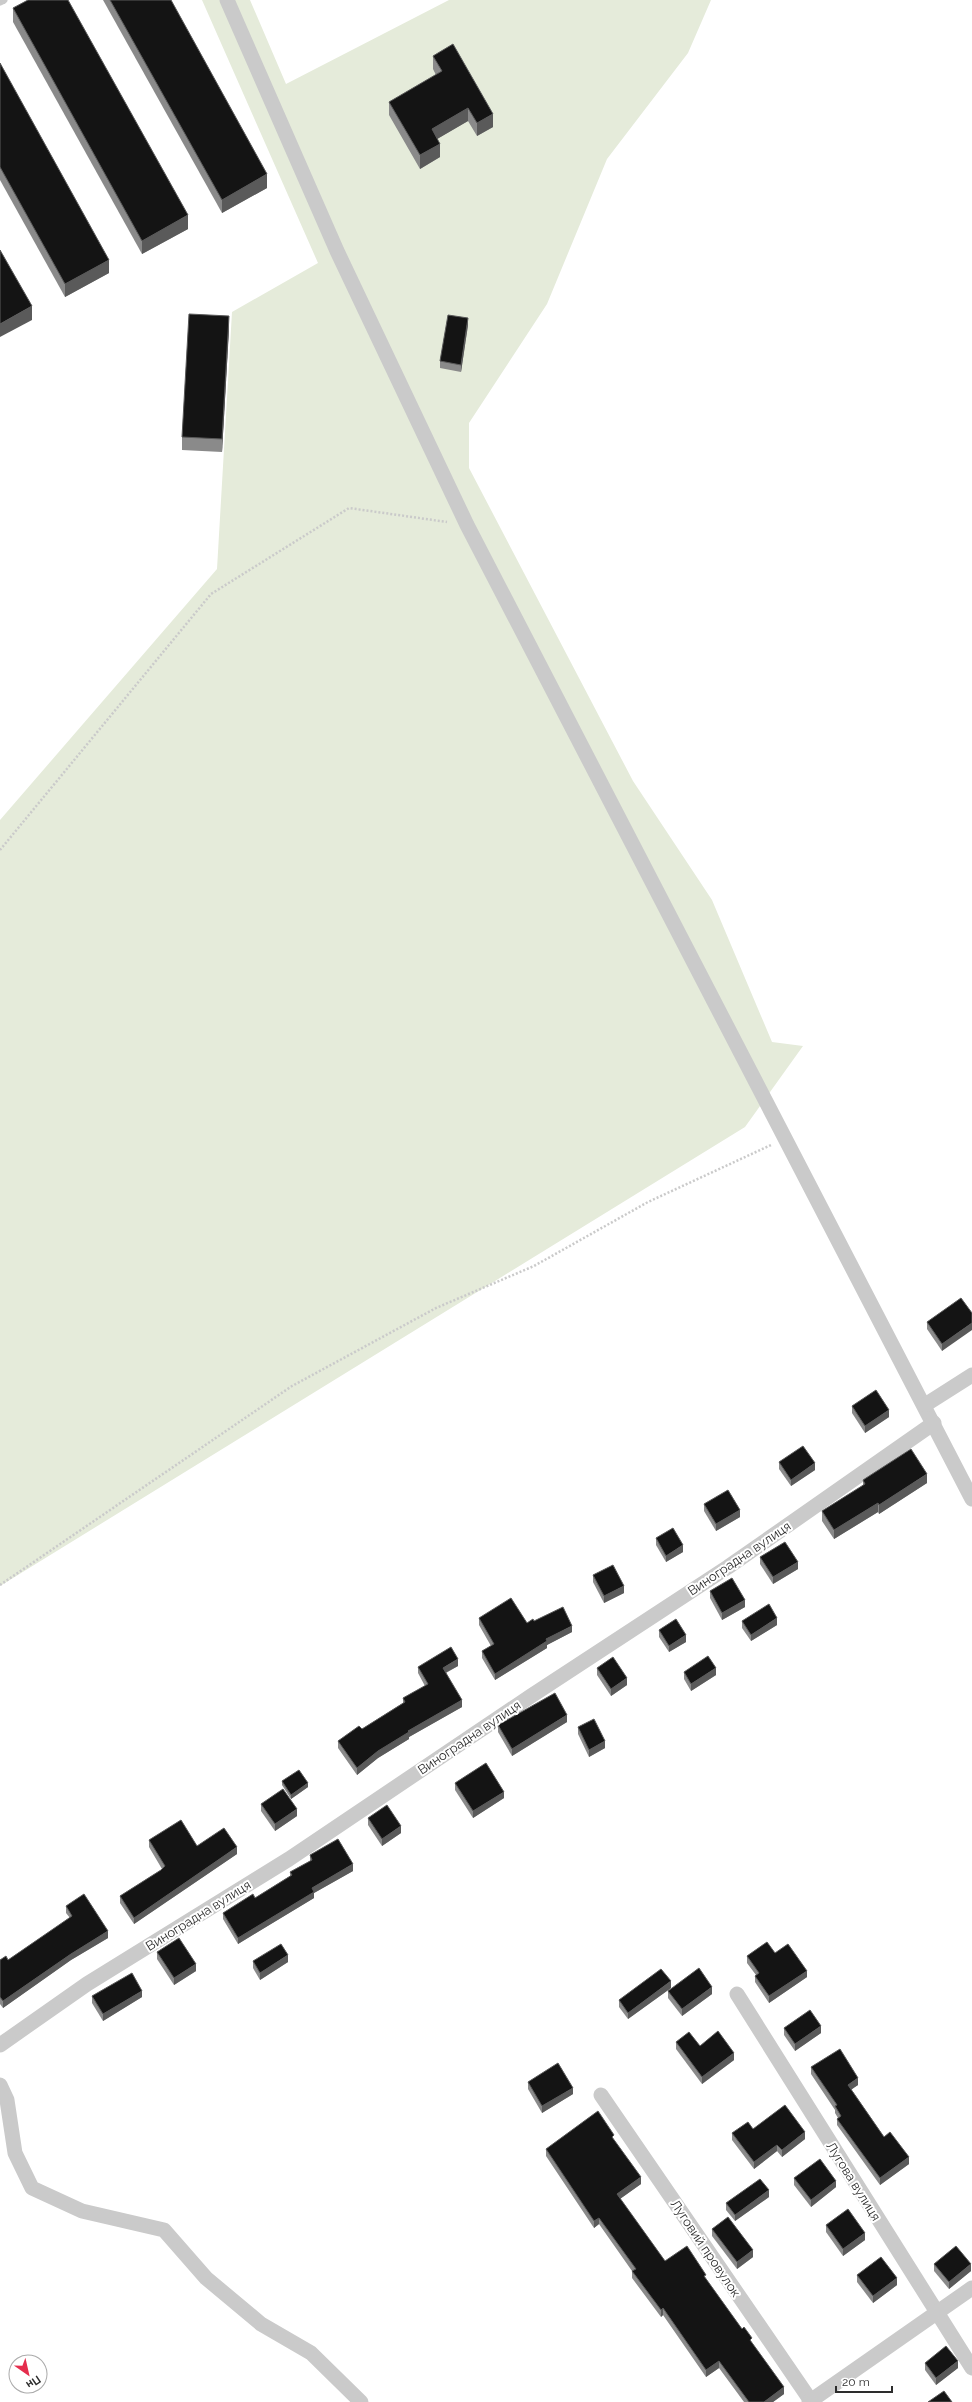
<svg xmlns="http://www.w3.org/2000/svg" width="972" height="2402" font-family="Raleway,sans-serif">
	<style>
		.green { fill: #e5ebda }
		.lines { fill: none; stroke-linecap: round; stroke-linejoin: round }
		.path { stroke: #cacaca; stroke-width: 2.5; stroke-dasharray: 2 2; stroke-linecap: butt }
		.lane { stroke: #cacaca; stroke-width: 7 }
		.street { stroke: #cacaca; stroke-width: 15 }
		.wall { fill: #8a8a8a }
		.shaded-wall { fill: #5a5a5a }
		.building { fill: #141414; stroke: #5a5a5a }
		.labels { text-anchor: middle; stroke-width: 4; stroke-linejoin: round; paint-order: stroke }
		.street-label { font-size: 13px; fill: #2d2d2d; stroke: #fff }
	</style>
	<rect width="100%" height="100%" fill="#fff"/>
	<path class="green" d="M 202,0 L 250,0 L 286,84 L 449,0 L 711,0 L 688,53 L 607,159 L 547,304 L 469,423 L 469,468 L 633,781 L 712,900 L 772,1042 L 803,1046 L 745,1127 L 0,1586 L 0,820 L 217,569 L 232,312 L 318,263 Z"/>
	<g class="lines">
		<g class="path">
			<path d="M 0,850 L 211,594 L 349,508 L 447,522"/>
			<path d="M 0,1585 L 292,1386 L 436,1308 L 534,1266 L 648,1202 L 771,1145"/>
		</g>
		<path class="lane" d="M 0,2 L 4,0"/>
		<g class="street">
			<path d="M 227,0 L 337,251 L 467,525 L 972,1499"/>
			<path d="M 925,1405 L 972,1375"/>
			<path d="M 737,1994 L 972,2368"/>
			<path d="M 0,2045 L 87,1984 L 289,1859 L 531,1696 L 728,1567 L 934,1423"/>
			<path d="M 0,2085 L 7,2100 L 15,2153 L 32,2188 L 82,2211 L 164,2230 L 206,2278 L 261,2324 L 311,2353 L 361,2402"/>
			<path d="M 601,2095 L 811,2401"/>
			<path d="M 809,2402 L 972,2288"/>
		</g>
	</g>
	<g class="wall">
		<path d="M 103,0 L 171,0 L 267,188 L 222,213 Z"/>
		<path d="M 13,8 L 188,229 L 142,254 L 13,22 Z"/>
		<path d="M 433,56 L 493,127 L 477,136 L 468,121 L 437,139 L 440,157 L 420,169 L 389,115 L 389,102 L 436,75 L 433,69 Z"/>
		<path d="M 0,63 L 109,273 L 65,297 L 0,180 Z"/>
		<path d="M 468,325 L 461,372 L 440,368 L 440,361 Z"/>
		<path d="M 229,329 L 222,452 L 182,450 L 182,437 Z"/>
		<path d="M 972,1313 L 942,1351 L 927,1329 L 927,1322 Z"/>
		<path d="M 852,1406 L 889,1417 L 865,1433 L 852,1413 Z"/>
		<path d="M 779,1462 L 815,1470 L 791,1486 L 779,1469 Z"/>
		<path d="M 863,1480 L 927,1483 L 879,1514 L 878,1512 L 834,1539 L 822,1521 L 822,1511 L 863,1486 Z"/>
		<path d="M 704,1504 L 740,1517 L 716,1531 L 704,1511 Z"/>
		<path d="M 656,1538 L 683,1552 L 666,1562 L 656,1545 Z"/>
		<path d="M 760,1557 L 798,1569 L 773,1584 L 760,1564 Z"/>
		<path d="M 593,1575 L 624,1593 L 604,1603 L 593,1582 Z"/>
		<path d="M 710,1591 L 745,1607 L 722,1620 L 710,1598 Z"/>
		<path d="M 479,1618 L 527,1623 L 534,1621 L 572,1632 L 547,1645 L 547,1648 L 495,1680 L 482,1658 L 482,1651 L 491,1646 L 479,1625 Z"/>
		<path d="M 742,1621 L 777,1625 L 751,1641 L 742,1628 Z"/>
		<path d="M 659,1630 L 686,1642 L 669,1652 L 659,1637 Z"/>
		<path d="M 458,1666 L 446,1673 L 462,1707 L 409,1737 L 409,1739 L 378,1758 L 357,1775 L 338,1748 L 338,1741 L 362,1729 L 403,1703 L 403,1698 L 425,1686 L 418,1673 L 418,1667 Z"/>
		<path d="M 597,1668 L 627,1685 L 611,1696 L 597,1675 Z"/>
		<path d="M 684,1672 L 716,1675 L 691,1691 L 684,1679 Z"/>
		<path d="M 567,1722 L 512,1756 L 498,1732 L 498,1725 Z"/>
		<path d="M 578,1727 L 605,1748 L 589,1757 L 578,1734 Z"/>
		<path d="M 282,1781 L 308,1787 L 291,1799 L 282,1785 Z"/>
		<path d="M 455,1783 L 504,1798 L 473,1818 L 455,1790 Z"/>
		<path d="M 261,1804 L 297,1816 L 275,1831 L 261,1811 Z"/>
		<path d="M 368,1818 L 401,1833 L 382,1846 L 368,1825 Z"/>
		<path d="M 149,1840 L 197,1846 L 237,1854 L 134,1924 L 120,1903 L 120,1896 L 161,1870 L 162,1869 L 149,1847 Z"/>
		<path d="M 310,1855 L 353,1871 L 314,1893 L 314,1898 L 238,1944 L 223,1919 L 223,1913 L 255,1898 L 290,1876 L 290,1872 L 310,1861 Z"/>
		<path d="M 66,1906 L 108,1938 L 71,1960 L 3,2008 L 0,2004 L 0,1960 L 8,1960 L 70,1918 L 66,1913 Z"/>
		<path d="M 157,1952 L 196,1971 L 174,1985 L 157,1959 Z"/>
		<path d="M 775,1953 L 807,1977 L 769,2003 L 755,1982 L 755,1976 L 756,1975 L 747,1963 L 747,1956 Z"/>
		<path d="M 253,1961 L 288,1962 L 260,1980 L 253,1968 Z"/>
		<path d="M 671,1988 L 628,2019 L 619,2007 L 619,2000 Z"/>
		<path d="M 668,1991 L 712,1994 L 682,2016 L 668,1998 Z"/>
		<path d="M 92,1996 L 142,1997 L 103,2021 L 92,2003 Z"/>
		<path d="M 784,2028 L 821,2033 L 795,2051 L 784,2035 Z"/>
		<path d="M 676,2042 L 700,2046 L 734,2060 L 702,2084 L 676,2049 Z"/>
		<path d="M 811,2067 L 858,2085 L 851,2089 L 884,2137 L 909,2164 L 880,2185 L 837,2125 L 837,2119 L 838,2118 L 835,2113 L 835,2110 L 811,2074 Z"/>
		<path d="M 528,2082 L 573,2094 L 542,2113 L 528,2089 Z"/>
		<path d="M 753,2129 L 805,2139 L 782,2157 L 777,2151 L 754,2169 L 732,2140 L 732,2133 Z"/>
		<path d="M 614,2140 L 641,2184 L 620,2199 L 665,2261 L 706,2279 L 752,2343 L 784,2394 L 773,2402 L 744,2402 L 719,2368 L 706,2377 L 663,2315 L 661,2317 L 632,2278 L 632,2271 L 599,2224 L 594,2228 L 546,2156 L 546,2149 Z"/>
		<path d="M 794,2178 L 836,2187 L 811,2207 L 794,2185 Z"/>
		<path d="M 769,2197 L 735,2221 L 726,2210 L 726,2203 Z"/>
		<path d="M 826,2225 L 865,2240 L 843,2256 L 826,2232 Z"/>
		<path d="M 712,2229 L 753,2257 L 737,2269 L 712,2236 Z"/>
		<path d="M 934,2264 L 971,2271 L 949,2289 L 934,2271 Z"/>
		<path d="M 857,2275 L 897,2285 L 873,2303 L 857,2282 Z"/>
		<path d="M 925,2363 L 958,2368 L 936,2385 L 925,2370 Z"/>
	</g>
	<g class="shaded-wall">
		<path d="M 468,108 L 468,121 L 432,142 L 432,129 Z"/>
		<path d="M 493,114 L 493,127 L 477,136 L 477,123 Z"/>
		<path d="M 440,144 L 440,157 L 420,169 L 420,155 Z"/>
		<path d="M 267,174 L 267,188 L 222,213 L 222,200 Z"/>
		<path d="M 188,215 L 188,229 L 142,254 L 142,241 Z"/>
		<path d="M 109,260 L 109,273 L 65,297 L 65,284 Z"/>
		<path d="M 32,306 L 32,320 L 0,337 L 0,324 Z"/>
		<path d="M 229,316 L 229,329 L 222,452 L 222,439 Z"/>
		<path d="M 468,318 L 468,325 L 461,372 L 461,365 Z"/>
		<path d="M 972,1323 L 972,1330 L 942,1351 L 942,1344 Z"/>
		<path d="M 889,1410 L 889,1417 L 865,1433 L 865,1426 Z"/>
		<path d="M 815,1463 L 815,1470 L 791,1486 L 791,1480 Z"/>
		<path d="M 927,1474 L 927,1483 L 879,1514 L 879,1505 Z"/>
		<path d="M 878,1503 L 878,1512 L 834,1539 L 834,1530 Z"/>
		<path d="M 740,1510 L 740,1517 L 716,1531 L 716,1524 Z"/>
		<path d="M 683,1545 L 683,1552 L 666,1562 L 666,1556 Z"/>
		<path d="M 798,1562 L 798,1569 L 773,1584 L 773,1577 Z"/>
		<path d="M 624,1586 L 624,1593 L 604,1603 L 604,1596 Z"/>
		<path d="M 745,1600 L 745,1607 L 722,1620 L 722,1613 Z"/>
		<path d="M 777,1618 L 777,1625 L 751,1641 L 751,1635 Z"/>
		<path d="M 572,1626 L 572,1632 L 547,1645 L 547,1648 L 495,1680 L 495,1674 L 546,1639 Z"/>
		<path d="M 686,1635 L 686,1642 L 669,1652 L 669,1646 Z"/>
		<path d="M 458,1659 L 458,1666 L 443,1674 L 443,1668 Z"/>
		<path d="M 716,1668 L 716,1675 L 691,1691 L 691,1684 Z"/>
		<path d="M 627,1678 L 627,1685 L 611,1696 L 611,1689 Z"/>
		<path d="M 462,1700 L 462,1707 L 409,1737 L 409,1739 L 378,1758 L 357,1775 L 357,1768 L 378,1751 L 408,1731 Z"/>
		<path d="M 567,1715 L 567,1722 L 512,1756 L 512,1749 Z"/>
		<path d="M 605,1741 L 605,1748 L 589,1757 L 589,1750 Z"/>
		<path d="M 308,1783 L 308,1787 L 291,1799 L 291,1795 Z"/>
		<path d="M 504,1792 L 504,1798 L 473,1818 L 473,1811 Z"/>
		<path d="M 297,1809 L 297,1816 L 275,1831 L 275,1824 Z"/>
		<path d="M 401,1826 L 401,1833 L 382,1846 L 382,1839 Z"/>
		<path d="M 237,1847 L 237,1854 L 134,1924 L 134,1918 Z"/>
		<path d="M 353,1864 L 353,1871 L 314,1893 L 314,1898 L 238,1944 L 238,1938 L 312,1888 Z"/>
		<path d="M 108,1931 L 108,1938 L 71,1960 L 3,2008 L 3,2001 L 71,1954 Z"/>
		<path d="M 288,1955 L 288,1962 L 260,1980 L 260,1973 Z"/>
		<path d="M 196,1964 L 196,1971 L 174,1985 L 174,1978 Z"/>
		<path d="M 807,1971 L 807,1977 L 769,2003 L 769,1996 Z"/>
		<path d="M 671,1981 L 671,1988 L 628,2019 L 628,2013 Z"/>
		<path d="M 712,1987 L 712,1994 L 682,2016 L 682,2009 Z"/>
		<path d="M 142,1991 L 142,1997 L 103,2021 L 103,2014 Z"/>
		<path d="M 821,2026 L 821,2033 L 795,2051 L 795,2044 Z"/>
		<path d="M 734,2053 L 734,2060 L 702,2084 L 702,2077 Z"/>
		<path d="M 858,2078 L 858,2085 L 848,2092 L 848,2085 Z"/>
		<path d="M 573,2088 L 573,2094 L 542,2113 L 542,2106 Z"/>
		<path d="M 805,2132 L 805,2139 L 782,2157 L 782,2150 Z"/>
		<path d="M 777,2145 L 777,2151 L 754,2169 L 754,2162 Z"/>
		<path d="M 909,2157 L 909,2164 L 880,2185 L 880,2178 Z"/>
		<path d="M 641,2177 L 641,2184 L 617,2201 L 617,2194 Z"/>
		<path d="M 836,2181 L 836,2187 L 811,2207 L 811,2200 Z"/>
		<path d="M 769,2190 L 769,2197 L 735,2221 L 735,2215 Z"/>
		<path d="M 599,2218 L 599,2224 L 594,2228 L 594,2221 Z"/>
		<path d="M 865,2233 L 865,2240 L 843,2256 L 843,2249 Z"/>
		<path d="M 753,2250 L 753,2257 L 737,2269 L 737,2262 Z"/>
		<path d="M 971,2264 L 971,2271 L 949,2289 L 949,2282 Z"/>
		<path d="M 897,2278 L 897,2285 L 873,2303 L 873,2296 Z"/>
		<path d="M 663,2308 L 663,2315 L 661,2317 L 661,2310 Z"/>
		<path d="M 719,2361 L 719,2368 L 706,2377 L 706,2370 Z"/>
		<path d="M 958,2361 L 958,2368 L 936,2385 L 936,2378 Z"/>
		<path d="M 784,2387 L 784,2394 L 773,2402 L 764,2402 Z"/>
	</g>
	<g class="building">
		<path d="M 28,0 L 68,0 L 188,215 L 142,241 L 13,8 Z"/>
		<path d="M 110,0 L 171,0 L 267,174 L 222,200 Z"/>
		<path d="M 453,44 L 493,114 L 477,123 L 468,108 L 432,129 L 440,144 L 420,155 L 389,102 L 442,71 L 433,56 Z"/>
		<path d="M 0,63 L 109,260 L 65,284 L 0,167 Z"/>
		<path d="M 0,250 L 32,306 L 0,324 Z"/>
		<path d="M 189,314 L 229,316 L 222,439 L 182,437 Z"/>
		<path d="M 448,315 L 468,318 L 461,365 L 440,361 Z"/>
		<path d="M 961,1298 L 972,1313 L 972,1323 L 942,1344 L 927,1322 Z"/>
		<path d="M 876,1390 L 889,1410 L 865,1426 L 852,1406 Z"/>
		<path d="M 803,1446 L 815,1463 L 791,1480 L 779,1462 Z"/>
		<path d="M 911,1449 L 927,1474 L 879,1505 L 878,1503 L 834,1530 L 822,1511 L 865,1484 L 863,1480 Z"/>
		<path d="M 728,1490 L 740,1510 L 716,1524 L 704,1504 Z"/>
		<path d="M 673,1528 L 683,1545 L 666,1556 L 656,1538 Z"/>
		<path d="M 785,1542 L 798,1562 L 773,1577 L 760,1557 Z"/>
		<path d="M 613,1565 L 624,1586 L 604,1596 L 593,1575 Z"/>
		<path d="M 732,1578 L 745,1600 L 722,1613 L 710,1591 Z"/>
		<path d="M 511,1598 L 527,1623 L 533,1619 L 534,1621 L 563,1607 L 572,1626 L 546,1639 L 547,1641 L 495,1674 L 482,1651 L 494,1644 L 479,1618 Z"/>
		<path d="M 769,1604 L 777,1618 L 751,1635 L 742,1621 Z"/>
		<path d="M 676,1619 L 686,1635 L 669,1646 L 659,1630 Z"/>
		<path d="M 451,1647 L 458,1659 L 443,1668 L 462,1700 L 408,1731 L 409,1732 L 378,1751 L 357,1768 L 338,1741 L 359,1726 L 362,1729 L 405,1702 L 403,1698 L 428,1684 L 418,1667 Z"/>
		<path d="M 708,1656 L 716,1668 L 691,1684 L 684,1672 Z"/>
		<path d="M 613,1657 L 627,1678 L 611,1689 L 597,1668 Z"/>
		<path d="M 555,1693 L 567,1715 L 512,1749 L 498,1725 Z"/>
		<path d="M 594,1719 L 605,1741 L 589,1750 L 578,1727 Z"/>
		<path d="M 486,1763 L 504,1792 L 473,1811 L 455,1783 Z"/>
		<path d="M 299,1770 L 308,1783 L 291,1795 L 282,1781 Z"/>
		<path d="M 283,1789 L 297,1809 L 275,1824 L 261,1804 Z"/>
		<path d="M 387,1805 L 401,1826 L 382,1839 L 368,1818 Z"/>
		<path d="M 181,1820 L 197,1846 L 224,1828 L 237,1847 L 134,1918 L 120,1896 L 161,1870 L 165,1866 L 149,1840 Z"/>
		<path d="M 338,1839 L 353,1864 L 312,1888 L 314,1892 L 238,1938 L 223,1913 L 253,1894 L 255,1898 L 292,1875 L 290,1872 L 312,1860 L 310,1855 Z"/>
		<path d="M 84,1894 L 108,1931 L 71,1954 L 3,2001 L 0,1997 L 0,1960 L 6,1956 L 8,1960 L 72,1916 L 66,1906 Z"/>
		<path d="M 179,1938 L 196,1964 L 174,1978 L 157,1952 Z"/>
		<path d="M 767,1942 L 775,1953 L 788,1944 L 807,1971 L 769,1996 L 755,1976 L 759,1973 L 747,1956 Z"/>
		<path d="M 281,1944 L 288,1955 L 260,1973 L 253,1961 Z"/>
		<path d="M 699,1968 L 712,1987 L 682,2009 L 668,1991 Z"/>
		<path d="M 661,1969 L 671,1981 L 628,2013 L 619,2000 Z"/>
		<path d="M 132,1973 L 142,1991 L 103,2014 L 92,1996 Z"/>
		<path d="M 810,2010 L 821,2026 L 795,2044 L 784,2028 Z"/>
		<path d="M 718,2031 L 734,2053 L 702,2077 L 676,2042 L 689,2032 L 700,2046 Z"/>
		<path d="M 840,2049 L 858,2078 L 848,2085 L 884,2137 L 890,2132 L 909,2157 L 880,2178 L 837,2119 L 841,2116 L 835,2106 L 837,2105 L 811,2067 Z"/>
		<path d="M 558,2063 L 573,2088 L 542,2106 L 528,2082 Z"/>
		<path d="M 785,2105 L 805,2132 L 782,2150 L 777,2145 L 754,2162 L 732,2133 L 748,2122 L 753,2129 Z"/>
		<path d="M 598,2111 L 614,2135 L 612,2137 L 641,2177 L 617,2194 L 665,2261 L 687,2246 L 706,2275 L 704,2276 L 742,2329 L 744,2327 L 752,2338 L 750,2340 L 784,2387 L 764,2402 L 749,2402 L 719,2361 L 706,2370 L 663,2308 L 661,2310 L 632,2271 L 636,2269 L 599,2218 L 594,2221 L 546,2149 Z"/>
		<path d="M 820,2159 L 836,2181 L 811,2200 L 794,2178 Z"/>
		<path d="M 760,2179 L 769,2190 L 735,2215 L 726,2203 Z"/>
		<path d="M 848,2209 L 865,2233 L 843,2249 L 826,2225 Z"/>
		<path d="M 728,2217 L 753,2250 L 737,2262 L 712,2229 Z"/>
		<path d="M 956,2246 L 971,2264 L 949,2282 L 934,2264 Z"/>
		<path d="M 881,2257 L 897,2278 L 873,2296 L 857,2275 Z"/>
		<path d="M 946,2346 L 958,2361 L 936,2378 L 925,2363 Z"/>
		<path d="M 944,2391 L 952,2402 L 928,2402 Z"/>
	</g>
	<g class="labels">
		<g class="street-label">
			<text transform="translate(739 1558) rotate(-34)" y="5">Виноградна вулиця</text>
			<text transform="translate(469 1737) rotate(-34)" y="5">Виноградна вулиця</text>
			<text transform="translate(198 1915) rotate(-32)" y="5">Виноградна вулиця</text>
			<text transform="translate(854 2181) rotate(58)" y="5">Лугова вулиця</text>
			<text transform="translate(706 2248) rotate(56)" y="5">Луговий провулок</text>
		</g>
	</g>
	<g transform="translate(28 2374) rotate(146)"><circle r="19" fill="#ffffff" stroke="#ababab"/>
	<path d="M0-3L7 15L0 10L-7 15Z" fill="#e52d4d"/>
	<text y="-6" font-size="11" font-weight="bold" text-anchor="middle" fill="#2d2d2d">Пн</text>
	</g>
	<path d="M836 2386v6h56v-6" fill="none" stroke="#2d2d2d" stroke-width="2"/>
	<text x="842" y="2386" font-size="12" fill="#2d2d2d" stroke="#ffffff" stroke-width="3" paint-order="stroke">20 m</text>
</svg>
